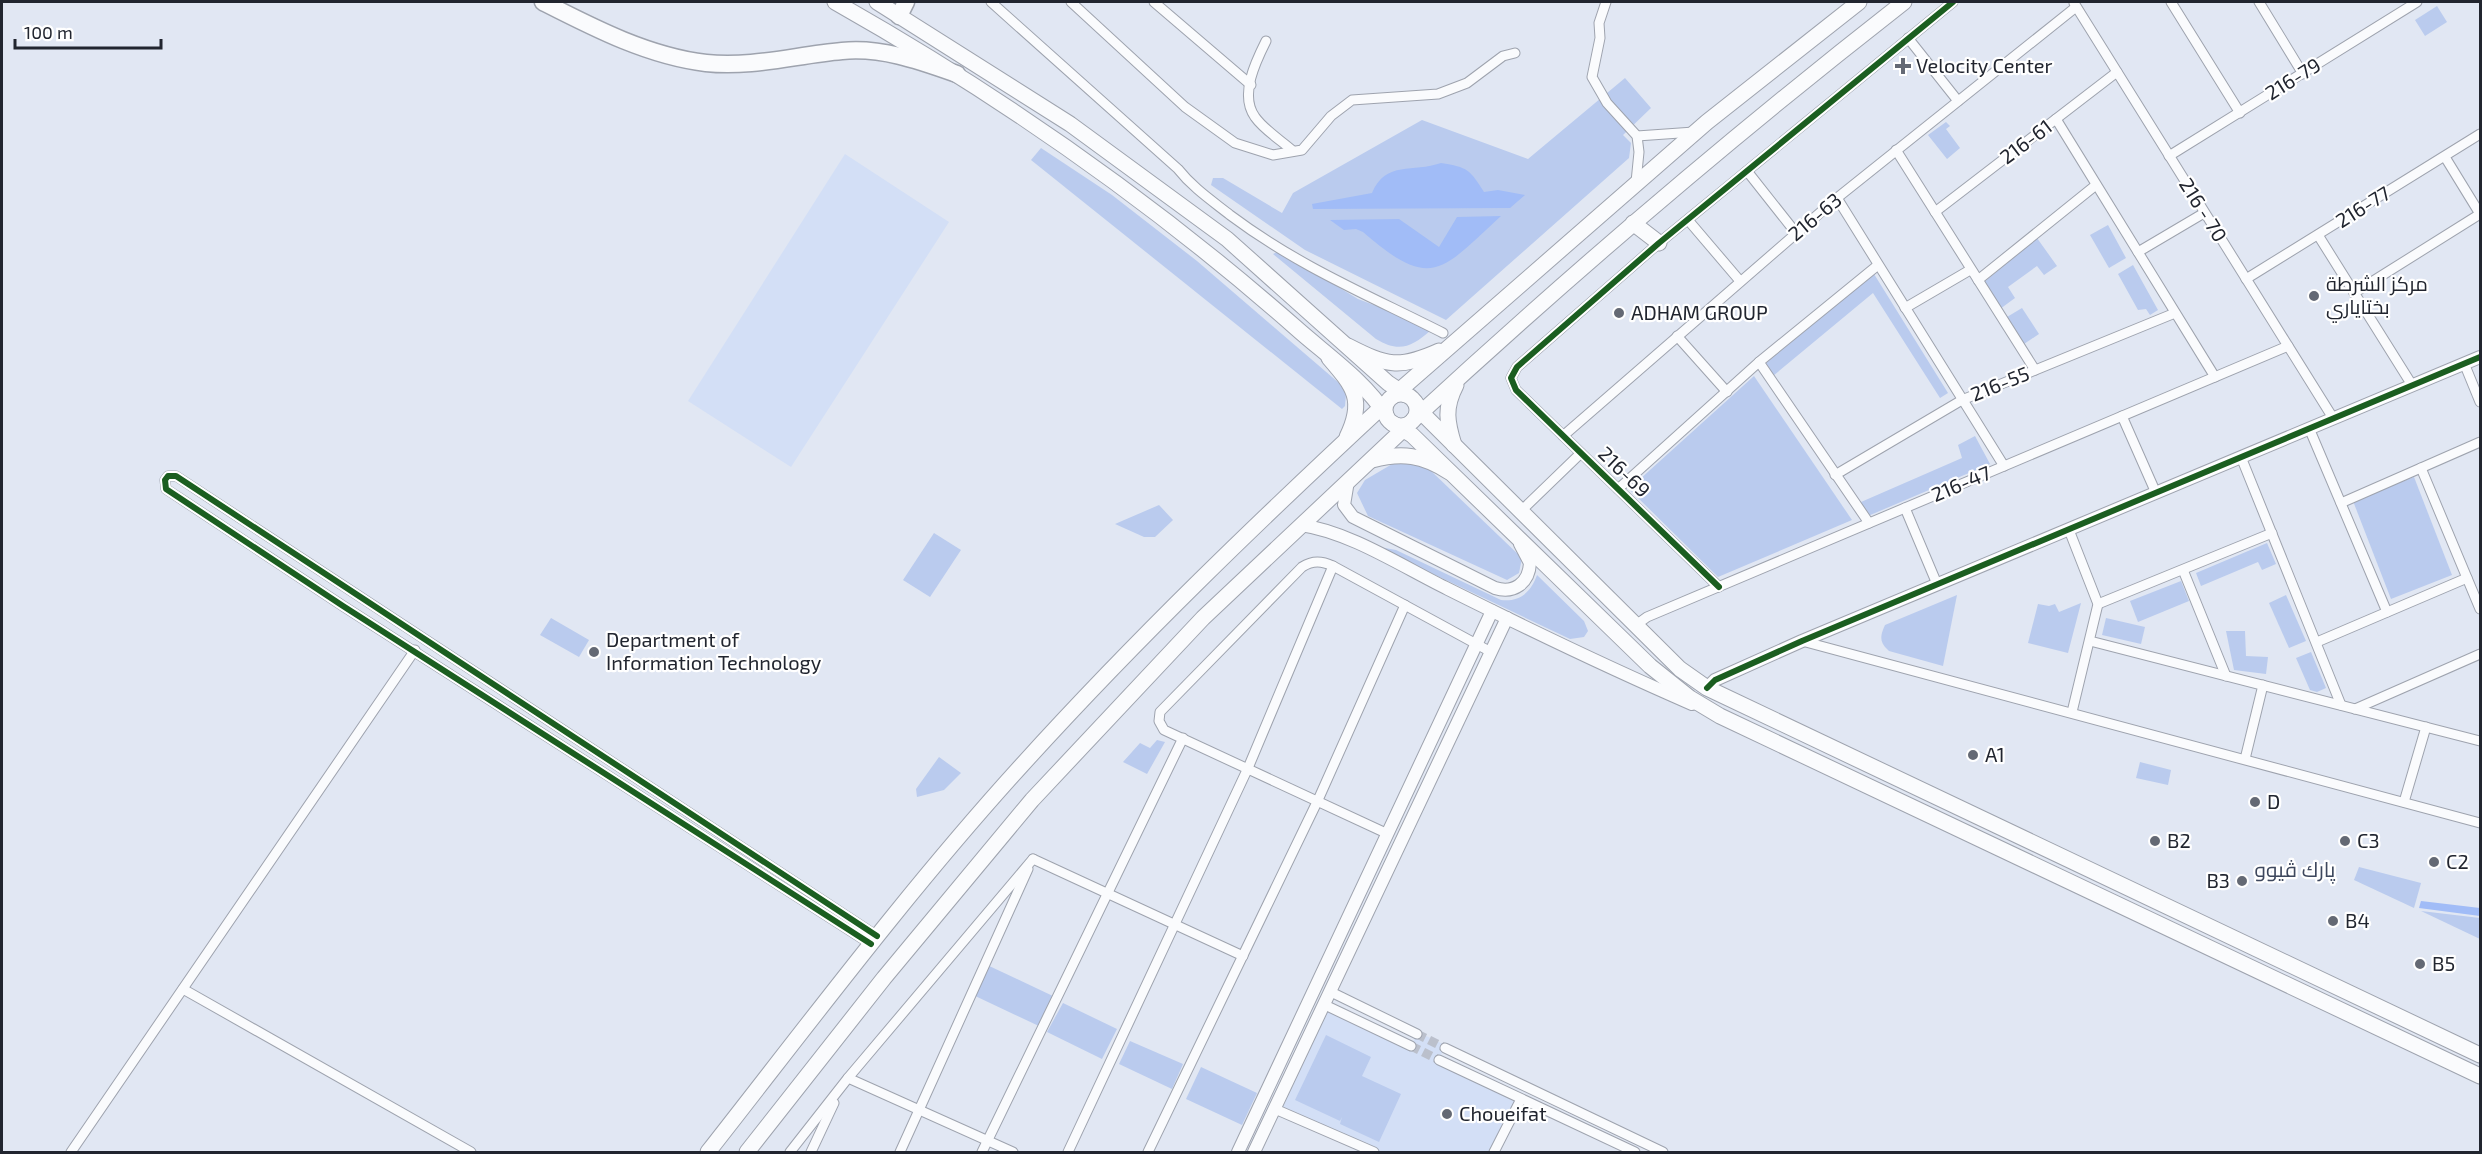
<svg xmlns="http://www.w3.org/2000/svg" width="2482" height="1154" font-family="'Exo 2',Cairo,sans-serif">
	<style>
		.built { fill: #d3dff6 }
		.green { fill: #bacbee }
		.water { fill: #a1bcf7 }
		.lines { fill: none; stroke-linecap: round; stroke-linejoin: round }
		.minor-tunnel { stroke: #bbc0cc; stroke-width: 9; stroke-dasharray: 9 4.5; stroke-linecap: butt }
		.minor-casing { stroke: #9ea3ae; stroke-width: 11 }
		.tertiary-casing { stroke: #9ea3ae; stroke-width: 14 }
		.primary-casing { stroke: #9ea3ae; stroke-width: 17 }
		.trunk-casing { stroke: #9ea3ae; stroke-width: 17 }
		.motorway-casing { stroke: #9ea3ae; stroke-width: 19 }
		.minor { stroke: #fafbfd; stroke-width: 9 }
		.tertiary { stroke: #fafbfd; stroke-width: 12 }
		.primary { stroke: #fafbfd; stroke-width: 15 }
		.trunk { stroke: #fafbfd; stroke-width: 15 }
		.motorway { stroke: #fafbfd; stroke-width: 16 }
		.cycleway-casing { stroke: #fff; stroke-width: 10 }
		.cycleway { stroke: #1b5e20; stroke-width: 6 }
		.poi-dot { fill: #646974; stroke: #fff; stroke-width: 2 }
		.labels { text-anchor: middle; stroke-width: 4.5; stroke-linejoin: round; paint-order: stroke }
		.poi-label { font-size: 20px; fill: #21252f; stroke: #fff; text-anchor: start }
		.street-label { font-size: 20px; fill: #21252f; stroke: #fff }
		.neighbourhood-label { font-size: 21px; fill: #3d475d; stroke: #fff }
	</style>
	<rect width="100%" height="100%" fill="#e1e7f3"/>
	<g class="built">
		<path d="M 845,154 L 949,222 L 791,467 L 688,401 Z"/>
		<path d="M 1325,1005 L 1411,1046 L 1418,1032 L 1445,1045 L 1439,1060 L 1521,1099 L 1494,1152 L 1368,1152 L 1275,1109 Z"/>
	</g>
	<g class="green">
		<path d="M 2437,6 L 2447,22 L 2425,36 L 2415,20 Z"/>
		<path d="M 1625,78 L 1651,108 L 1623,135 L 1631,143 L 1629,158 L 1446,320 L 1305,250 L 1211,185 L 1213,178 L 1223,178 L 1282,213 L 1293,193 L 1422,120 L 1528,159 Z"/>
		<path d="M 1946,122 L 1950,126 L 1946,129 L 1960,148 L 1947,159 L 1928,135 Z"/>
		<path d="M 1041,148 L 1112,195 L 1197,261 L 1339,383 L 1346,394 L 1345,406 L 1342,409 L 1031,160 Z"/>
		<path d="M 2108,225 L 2126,258 L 2109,268 L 2090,235 Z"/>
		<path d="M 2037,238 L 2057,266 L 2044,275 L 2037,266 L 2008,287 L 2015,298 L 2000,309 L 1983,283 Z"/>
		<path d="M 1279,251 L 1358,299 L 1408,318 L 1431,330 C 1412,347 1399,353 1376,339 L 1273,254 Z"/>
		<path d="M 2133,265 L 2158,310 L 2150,315 L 2146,309 L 2138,310 L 2118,274 Z"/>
		<path d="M 1874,274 L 1948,393 L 1940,398 L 1873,293 L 1773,376 L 1766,363 Z"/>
		<path d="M 2022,308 L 2039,334 L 2024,344 L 2007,317 Z"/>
		<path d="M 1754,376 L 1852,520 L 1718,577 L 1629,489 Z"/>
		<path d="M 1975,436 L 1990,464 L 1868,516 L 1861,502 L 1962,458 L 1958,445 Z"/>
		<path d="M 1399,460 L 1418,461 L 1429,469 L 1522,558 L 1519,573 L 1507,580 L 1368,516 L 1357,493 L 1365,480 Z"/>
		<path d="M 2414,477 L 2452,575 L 2391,599 L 2353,501 Z"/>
		<path d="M 1159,505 L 1173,520 L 1155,537 L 1144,537 L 1115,524 Z"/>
		<path d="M 934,533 L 961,550 L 930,597 L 903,580 Z"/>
		<path d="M 2267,543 L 2276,564 L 2262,570 L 2258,562 L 2201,586 L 2196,573 Z"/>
		<path d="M 1374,546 L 1396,550 L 1501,600 C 1520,602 1531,592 1537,575 L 1584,621 L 1588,631 L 1584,637 L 1570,639 Z"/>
		<path d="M 2181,581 L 2189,601 L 2138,622 L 2130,601 Z"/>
		<path d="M 1957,595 L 1943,666 L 1889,651 C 1879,642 1880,636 1885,625 Z"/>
		<path d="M 2286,595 L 2306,641 L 2289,648 L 2269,603 Z"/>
		<path d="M 2081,603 L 2068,653 L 2028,643 L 2038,604 L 2049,606 L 2055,604 L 2059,612 Z"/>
		<path d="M 551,618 L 589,640 L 579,657 L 540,635 Z"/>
		<path d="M 2106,618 L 2145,627 L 2141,644 L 2102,635 Z"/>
		<path d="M 2226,631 L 2245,631 L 2246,656 L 2268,657 L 2266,674 L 2234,670 Z"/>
		<path d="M 2311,652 L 2326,688 L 2317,692 L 2310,690 L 2296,658 Z"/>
		<path d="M 1157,740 L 1165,742 L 1147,774 L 1123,762 L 1140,743 L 1150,748 Z"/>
		<path d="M 939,757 L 961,773 L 944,790 L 917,797 L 916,789 Z"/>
		<path d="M 2140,762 L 2171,770 L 2168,785 L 2136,778 Z"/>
		<path d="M 2359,867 L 2421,883 L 2414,908 L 2354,880 Z"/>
		<path d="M 2421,911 L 2480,918 L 2480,939 Z"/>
		<path d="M 985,964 L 1055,997 L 1041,1027 L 971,994 Z"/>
		<path d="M 1063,1003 L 1117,1029 L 1102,1059 L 1047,1032 Z"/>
		<path d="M 1326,1035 L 1371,1057 L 1362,1076 L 1401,1094 L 1379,1142 L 1340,1124 L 1342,1117 L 1340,1121 L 1295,1100 Z"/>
		<path d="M 1130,1041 L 1183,1064 L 1172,1089 L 1119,1064 Z"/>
		<path d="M 1201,1067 L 1257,1093 L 1242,1125 L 1186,1099 Z"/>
	</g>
	<g class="water">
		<path d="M 1441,163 C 1468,167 1470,170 1484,192 L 1498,190 L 1525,195 L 1510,208 L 1313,209 L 1312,204 L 1372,193 C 1386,160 1413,173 1441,163 Z"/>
		<path d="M 1501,216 C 1441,271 1432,292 1363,232 L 1356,229 L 1344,230 L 1330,220 L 1399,219 L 1439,247 L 1457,217 Z"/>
		<path d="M 2421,901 L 2480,908 L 2480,916 L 2419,908 Z"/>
	</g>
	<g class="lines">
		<g class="minor-tunnel">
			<path d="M 1417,1034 L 1445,1048"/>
			<path d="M 1411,1046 L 1439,1060"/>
		</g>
		<g class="minor-casing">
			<g id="minor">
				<path d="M 991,2 L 1178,169 C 1193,188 1211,200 1230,215 C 1298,266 1368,295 1443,333"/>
				<path d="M 1071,2 L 1185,107 L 1235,143 L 1273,155 L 1302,150 L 1331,116 L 1352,100 L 1438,94 L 1467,83 L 1503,56 L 1515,53"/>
				<path d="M 1154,2 L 1251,85"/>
				<path d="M 1606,2 L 1599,23 L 1600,38 L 1592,77 L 1607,103 L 1637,136 L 1639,152 L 1636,182"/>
				<path d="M 2171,2 L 2240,113"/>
				<path d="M 2259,2 L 2303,74"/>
				<path d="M 2074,3 L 2333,418"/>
				<path d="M 1908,38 L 1958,101"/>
				<path d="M 1266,41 C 1256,61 1239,95 1255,117 C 1264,130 1282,141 1293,151"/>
				<path d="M 2056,119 L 2215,377"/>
				<path d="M 1637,136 L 1694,132"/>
				<path d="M 1896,150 L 2035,370"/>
				<path d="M 2169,156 L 2417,2"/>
				<path d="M 2445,157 L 2480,214"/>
				<path d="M 1747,171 L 1796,233"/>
				<path d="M 1837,198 L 2004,466"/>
				<path d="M 1935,212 L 2117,72"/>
				<path d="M 1688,220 L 1740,281"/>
				<path d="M 2318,235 L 2412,385"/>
				<path d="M 2138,252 L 2204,213"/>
				<path d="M 2246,279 L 2480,134"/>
				<path d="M 1978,280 L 2096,185"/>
				<path d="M 2354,293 L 2480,214"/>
				<path d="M 1905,308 L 1970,270"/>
				<path d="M 1677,336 L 1727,392"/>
				<path d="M 1759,362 L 1869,523"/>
				<path d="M 2464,363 L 2480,402"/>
				<path d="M 2122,416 L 2156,493"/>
				<path d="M 2309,428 L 2387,612"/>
				<path d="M 1563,436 L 1837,198 L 2076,7"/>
				<path d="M 2241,457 L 2341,705"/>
				<path d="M 2421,468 L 2480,609"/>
				<path d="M 1835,475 L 1962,400 L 2175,313"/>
				<path d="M 1618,489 L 1759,362 L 1878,265"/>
				<path d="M 2341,503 L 2480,442"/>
				<path d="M 1905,508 L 1937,584"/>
				<path d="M 1521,511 L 1581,453"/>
				<path d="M 2069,530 L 2098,604 L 2072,712"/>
				<path d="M 2183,570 L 2226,676"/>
				<path d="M 1719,587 L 1516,390 L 1511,378 L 1517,367 L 1659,243 L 1953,2"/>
				<path d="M 2098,604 L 2272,533"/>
				<path d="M 1636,625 L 1647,617 L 2288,346"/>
				<path d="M 1802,641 L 2480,823"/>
				<path d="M 2090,641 L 2480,741"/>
				<path d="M 2317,642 L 2467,578"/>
				<path d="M 2355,709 L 2480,654"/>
				<path d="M 2245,759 L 2263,685"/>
				<path d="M 2404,802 L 2426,727"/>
				<path d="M 1388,834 L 1164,730 L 1159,721 L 1160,712 L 1302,567 C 1313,560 1322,561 1333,566 L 1491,652"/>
				<path d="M 1033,859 L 1243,956"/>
				<path d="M 871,944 L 343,606 L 166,489 L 165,480 L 168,476 L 176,476 L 877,936"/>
				<path d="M 183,989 L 471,1152"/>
				<path d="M 1331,992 L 1417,1034"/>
				<path d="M 1325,1005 L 1411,1046"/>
				<path d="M 1445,1048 L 1663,1152"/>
				<path d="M 1439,1060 L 1635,1152"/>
				<path d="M 848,1078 L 1013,1152"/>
				<path d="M 1275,1109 L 1374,1152"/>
				<path d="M 71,1152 L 415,650"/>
				<path d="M 790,1152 L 848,1078 L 1033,859"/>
				<path d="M 811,1152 L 834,1103"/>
				<path d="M 900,1152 L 1028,869"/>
				<path d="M 982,1152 L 1183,738"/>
				<path d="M 1068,1152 L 1248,768 L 1333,566"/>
				<path d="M 1148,1152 L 1318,800 L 1405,605"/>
				<path d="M 1494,1152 L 1521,1099"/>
			</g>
		</g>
		<g class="tertiary-casing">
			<g id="tertiary">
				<path d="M 1348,481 L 1344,505 L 1353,517 L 1495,588 C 1514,594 1529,583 1530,563 L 1520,544"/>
				<path d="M 1301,525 C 1350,532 1403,567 1448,589 C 1528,629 1609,668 1692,704"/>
				<path d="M 1707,688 L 1715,680 L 1802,641 L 2480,357"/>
				<path d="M 1238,1152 L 1492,611"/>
				<path d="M 1254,1152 L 1507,618"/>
			</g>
		</g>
		<g class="primary-casing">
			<g id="primary">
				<path d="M 835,2 C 998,94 1154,203 1295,327 C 1325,354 1365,381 1386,415"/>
				<path d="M 877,2 L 1070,124 L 1227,239 L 1388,383 L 1406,395"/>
				<path d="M 1415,402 L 1427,418 L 1680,669 L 1707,688 L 2480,1055"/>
				<path d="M 1392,423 L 1412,435 L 1650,666 L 1690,698 L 1720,716 L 2480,1076"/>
			</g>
		</g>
		<g class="trunk-casing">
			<g id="trunk">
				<path d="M 1633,223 L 1659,243"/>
				<path d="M 1348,346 C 1387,366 1399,369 1439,351"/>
				<path d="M 1329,358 C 1354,387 1365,400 1347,437"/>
				<circle cx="1401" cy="410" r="16"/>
				<path d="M 1393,396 L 1707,122 L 1859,2"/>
				<path d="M 1413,420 C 1571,274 1735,134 1904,2"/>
				<path d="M 1454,445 C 1447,422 1444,408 1456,385"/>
				<path d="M 1372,460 C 1402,452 1423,455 1449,472"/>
				<path d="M 708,1152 C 810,1022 910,888 1022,765 C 1137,638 1261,519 1386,403"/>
				<path d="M 747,1152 L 884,978 L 1032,800 L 1203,618 L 1409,424"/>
			</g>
		</g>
		<g class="motorway-casing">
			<g id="motorway">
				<path d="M 543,2 C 594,28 648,56 706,63 C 752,68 796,55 842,51 C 882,47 920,61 957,74"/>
				<path d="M 899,16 L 906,2"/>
			</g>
		</g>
		<use href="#minor" class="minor"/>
		<use href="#tertiary" class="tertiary"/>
		<use href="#primary" class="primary"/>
		<use href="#trunk" class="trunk"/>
		<use href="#motorway" class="motorway"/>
		<g class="cycleway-casing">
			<g id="cycleway">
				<path d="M 1719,587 L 1516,390 L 1511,378 L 1517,367 L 1659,243 L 1953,2"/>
				<path d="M 1707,688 L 1715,680 L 1802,641 L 2480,357"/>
				<path d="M 871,944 L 343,606 L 166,489 L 165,480 L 168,476 L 176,476 L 877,936"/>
			</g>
		</g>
		<use href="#cycleway" class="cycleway"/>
	</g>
	<g class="poi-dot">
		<path d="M1900 57h6v6h6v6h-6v6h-6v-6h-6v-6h6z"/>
		<circle cx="2314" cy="296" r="6"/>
		<circle cx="1619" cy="313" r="6"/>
		<circle cx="594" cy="652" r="6"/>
		<circle cx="1973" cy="755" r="6"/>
		<circle cx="2255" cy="802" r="6"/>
		<circle cx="2155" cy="841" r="6"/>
		<circle cx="2345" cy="841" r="6"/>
		<circle cx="2434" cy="862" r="6"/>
		<circle cx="2242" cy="881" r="6"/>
		<circle cx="2333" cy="921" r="6"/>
		<circle cx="2420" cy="964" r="6"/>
		<circle cx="1447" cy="1114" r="6"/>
	</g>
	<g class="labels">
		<g class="poi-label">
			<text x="1916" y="73">Velocity Center</text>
			<text x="2326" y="291">مركز الشرطة<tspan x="2326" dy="23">بختاياري</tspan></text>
			<text x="1631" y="320">ADHAM GROUP</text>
			<text x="606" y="647">Department of<tspan x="606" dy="23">Information Technology</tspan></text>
			<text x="1985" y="762">A1</text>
			<text x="2267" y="809">D</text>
			<text x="2167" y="848">B2</text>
			<text x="2357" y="848">C3</text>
			<text x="2446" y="869">C2</text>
			<text x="2230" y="888" text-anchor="end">B3</text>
			<text x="2345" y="928">B4</text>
			<text x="2432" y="971">B5</text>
			<text x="1459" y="1121">Choueifat</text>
		</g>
		<g class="street-label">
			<text transform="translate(2293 79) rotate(-32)" y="7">216-79</text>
			<text transform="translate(2026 142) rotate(-37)" y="7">216-61</text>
			<text transform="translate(2363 207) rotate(-32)" y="7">216-77</text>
			<text transform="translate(2203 210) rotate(58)" y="7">216 - 70</text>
			<text transform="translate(1815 217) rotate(-40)" y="7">216-63</text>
			<text transform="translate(2000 384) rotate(-22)" y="7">216-55</text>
			<text transform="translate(1624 472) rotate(44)" y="7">216-69</text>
			<text transform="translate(1961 484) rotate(-23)" y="7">216-47</text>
		</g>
		<g class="neighbourhood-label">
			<text x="2295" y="877">پارك ڤیوو</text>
		</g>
	</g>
	<rect width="2482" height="1154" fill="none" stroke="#21252f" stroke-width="6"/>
	<path d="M15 39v9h146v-9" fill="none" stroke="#21252f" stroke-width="3"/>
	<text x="24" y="39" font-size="18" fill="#21252f" stroke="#ffffff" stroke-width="4.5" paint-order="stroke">100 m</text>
</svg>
